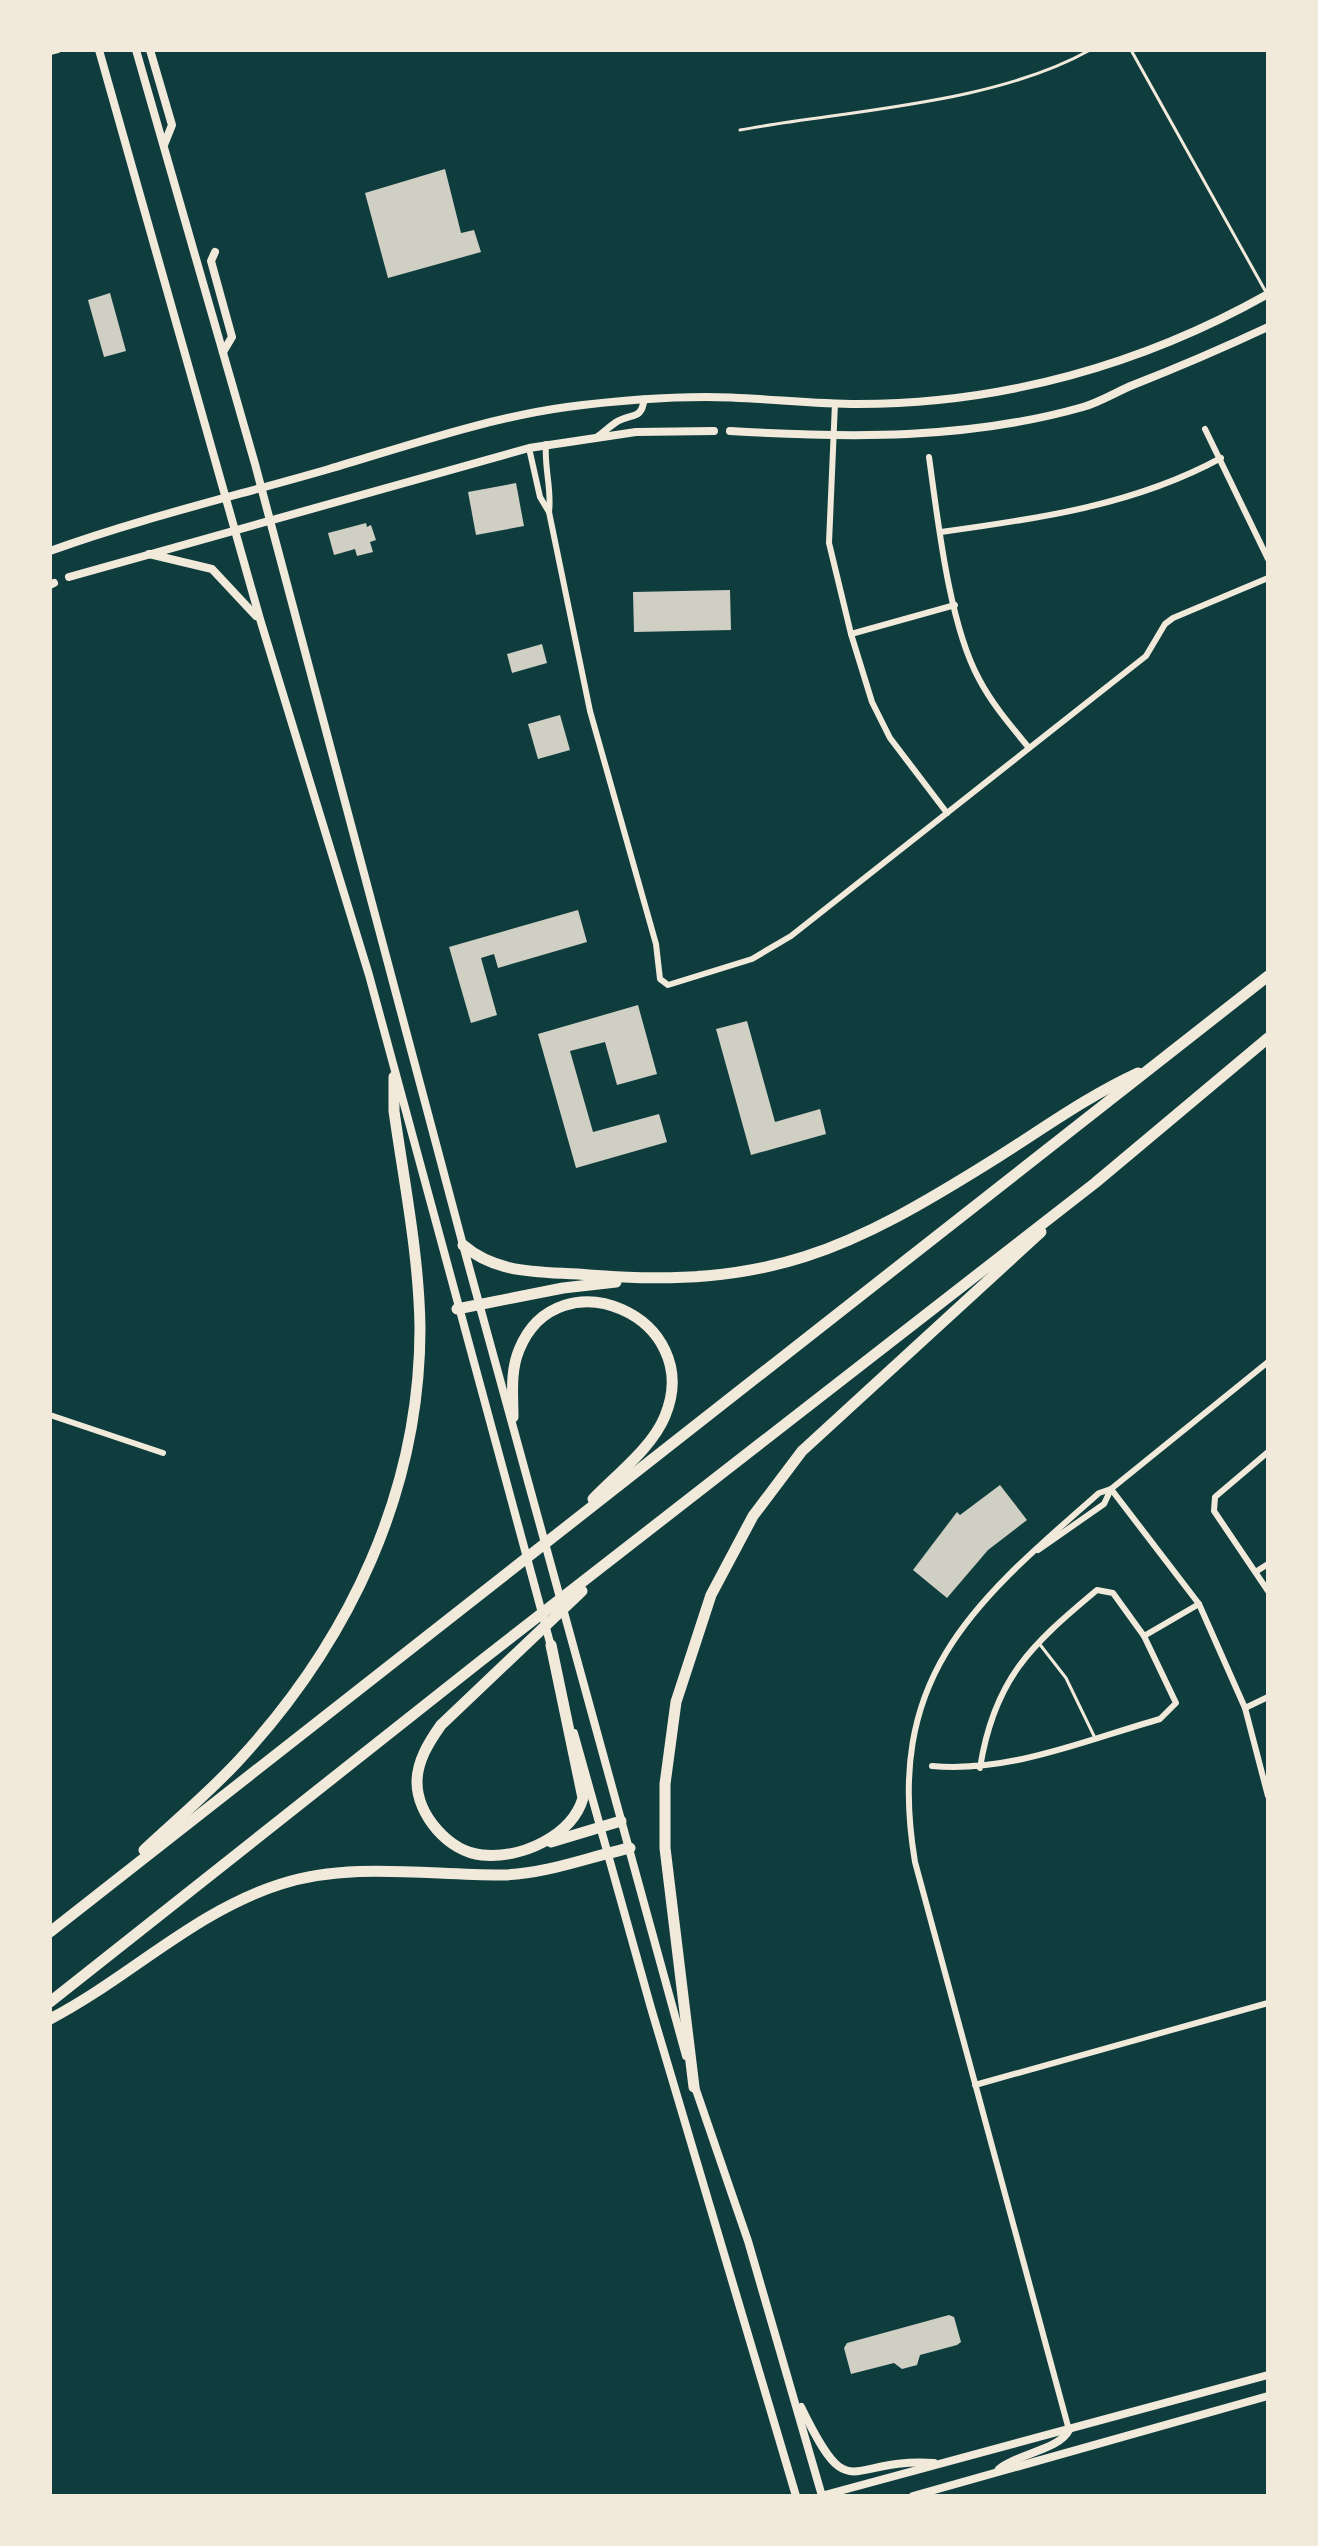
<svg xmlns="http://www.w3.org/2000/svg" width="1318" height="2546" font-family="'Exo 2',sans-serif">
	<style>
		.building { fill: #cfcfc3 }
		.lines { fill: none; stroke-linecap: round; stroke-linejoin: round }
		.service { stroke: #f1e9da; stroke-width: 3 }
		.minor { stroke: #f1e9da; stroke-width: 6 }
		.tertiary { stroke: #f1e9da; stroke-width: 7 }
		.secondary { stroke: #f1e9da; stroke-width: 8 }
		.motorway { stroke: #f1e9da; stroke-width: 11 }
	</style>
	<rect width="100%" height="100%" fill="#0f3d3e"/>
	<g class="building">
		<path d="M 445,169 L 461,233 L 474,230 L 481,252 L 388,278 L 365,193 Z"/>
		<path d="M 110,293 L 126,351 L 104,357 L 88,300 Z"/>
		<path d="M 516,483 L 524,526 L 476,535 L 468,492 Z"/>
		<path d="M 366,523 L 367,527 L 371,525 L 376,540 L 370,542 L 373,552 L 357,556 L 355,549 L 334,555 L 328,533 Z"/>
		<path d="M 730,590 L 731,630 L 634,632 L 633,592 Z"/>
		<path d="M 542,644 L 547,663 L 512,673 L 507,654 Z"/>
		<path d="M 560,715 L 570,750 L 538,759 L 528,724 Z"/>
		<path d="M 578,910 L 587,942 L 498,968 L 494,954 L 481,958 L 497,1015 L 471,1023 L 449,947 Z"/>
		<path d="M 638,1005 L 657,1074 L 617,1085 L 605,1042 L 570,1051 L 593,1132 L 659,1114 L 667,1142 L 576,1168 L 538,1034 Z"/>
		<path d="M 747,1021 L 775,1122 L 820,1109 L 826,1134 L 751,1155 L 716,1029 Z"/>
		<path d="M 1000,1485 L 1027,1520 L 988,1550 L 947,1598 L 913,1570 L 957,1512 L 960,1515 Z"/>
		<path d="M 949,2315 L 954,2317 L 961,2342 L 957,2345 L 920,2355 L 917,2365 L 902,2369 L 894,2363 L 851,2374 L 844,2348 L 847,2343 Z"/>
	</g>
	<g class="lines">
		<g class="service">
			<path d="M 1131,50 L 1267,294"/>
			<path d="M 740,130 C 849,110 994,104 1090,50"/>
			<path d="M 1038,1642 L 1066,1678 L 1095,1738"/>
		</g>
		<g class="minor">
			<path d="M 50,52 L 58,50"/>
			<path d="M 835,403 L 829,543 L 851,634 L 872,702 L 890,738 L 947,813"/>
			<path d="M 1205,429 L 1268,559"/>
			<path d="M 546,444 C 544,468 552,489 549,512 L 590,711 L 656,944 L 660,979 L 668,985 L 752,959 L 791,936 L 1146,656 L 1165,624 L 1173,618 L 1268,578"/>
			<path d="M 529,448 L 540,497 L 549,512"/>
			<path d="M 929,457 C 938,521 949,624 979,679 C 992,704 1011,726 1029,748"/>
			<path d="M 941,532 C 1037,519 1135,505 1221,458"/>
			<path d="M 851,634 L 955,605"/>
			<path d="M 50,1415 L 163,1453"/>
			<path d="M 1268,1452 L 1215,1497 L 1214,1511 L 1268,1591"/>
			<path d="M 1111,1489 L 1199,1604 L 1245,1708 L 1268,1796"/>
			<path d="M 1038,1550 L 1104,1504 L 1111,1489"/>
			<path d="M 1257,1571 L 1268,1564"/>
			<path d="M 1144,1636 L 1199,1604"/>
			<path d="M 1245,1708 L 1268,1697"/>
			<path d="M 932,1766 C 1010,1773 1086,1740 1160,1719 L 1176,1703 L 1144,1636 L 1113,1593 L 1097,1590 C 1031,1645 994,1679 980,1768"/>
			<path d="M 975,2085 L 1268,2003"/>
			<path d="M 1069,2430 L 915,1862 C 884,1677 972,1604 1099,1493 L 1111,1489 L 1268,1362"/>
		</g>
		<path class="tertiary" d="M 597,437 C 604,432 611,425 618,421 C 632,413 642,420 644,399"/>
		<g class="secondary">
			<path d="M 99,50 L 260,619 L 369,975 L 552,1650"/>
			<path d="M 136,50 L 255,464 L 463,1245 L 686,2056"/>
			<path d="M 150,50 L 172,125 L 164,145"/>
			<path d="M 215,252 L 211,261 L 232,337 L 223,352"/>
			<path d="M 730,431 C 849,438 967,440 1083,407 C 1100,402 1116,392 1133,385 C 1179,367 1223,348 1268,327"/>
			<path d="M 50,551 C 141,518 236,496 329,469 C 407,446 487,418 567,407 C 613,401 660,397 706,397 C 757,397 807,404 858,404 C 1002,404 1142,365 1268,294"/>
			<path d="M 149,554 L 212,569 L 256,616"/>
			<path d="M 69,577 L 529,448 L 636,432 L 714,431"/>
			<path d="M 50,585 L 54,583"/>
			<path d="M 574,1733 L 651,2008 L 796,2496"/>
			<path d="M 694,2084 L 748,2241 L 822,2496"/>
			<path d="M 801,2407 C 851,2510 846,2457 934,2463"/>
			<path d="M 999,2469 C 1019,2453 1059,2450 1069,2430"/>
			<path d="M 821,2496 L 1268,2375"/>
			<path d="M 913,2496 L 1268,2396"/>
		</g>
		<g class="motorway">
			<path d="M 463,1245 C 499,1276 544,1271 589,1275 C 770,1289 848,1251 998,1157 C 1044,1128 1088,1096 1138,1073"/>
			<path d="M 457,1309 L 563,1288 L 616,1282"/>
			<path d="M 513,1417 C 513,1395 510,1372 519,1350 C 558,1253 706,1317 665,1416 C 652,1448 616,1475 593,1499"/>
			<path d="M 551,1645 L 583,1798 C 572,1836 521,1859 482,1855 C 449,1852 417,1815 417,1782 C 417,1761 429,1742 441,1725 L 582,1591"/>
			<path d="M 551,1842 L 621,1821"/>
			<path d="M 144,1850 C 176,1820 211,1791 241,1758 C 350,1639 420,1491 420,1328 C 419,1255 404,1182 394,1111 L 394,1077"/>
			<path d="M 50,1932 L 1268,976"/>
			<path d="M 50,2002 L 482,1660 L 1095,1183 L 1268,1038"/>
			<path d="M 50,2019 C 129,1978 195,1911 281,1884 C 352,1861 432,1876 505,1875 C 549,1873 588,1857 630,1848"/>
			<path d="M 694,2087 L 665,1848 L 665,1784 L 676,1702 L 711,1595 L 753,1516 L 802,1451 L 1041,1232"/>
		</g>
	</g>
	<rect width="1318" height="2546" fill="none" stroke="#f1e9da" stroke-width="104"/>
</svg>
